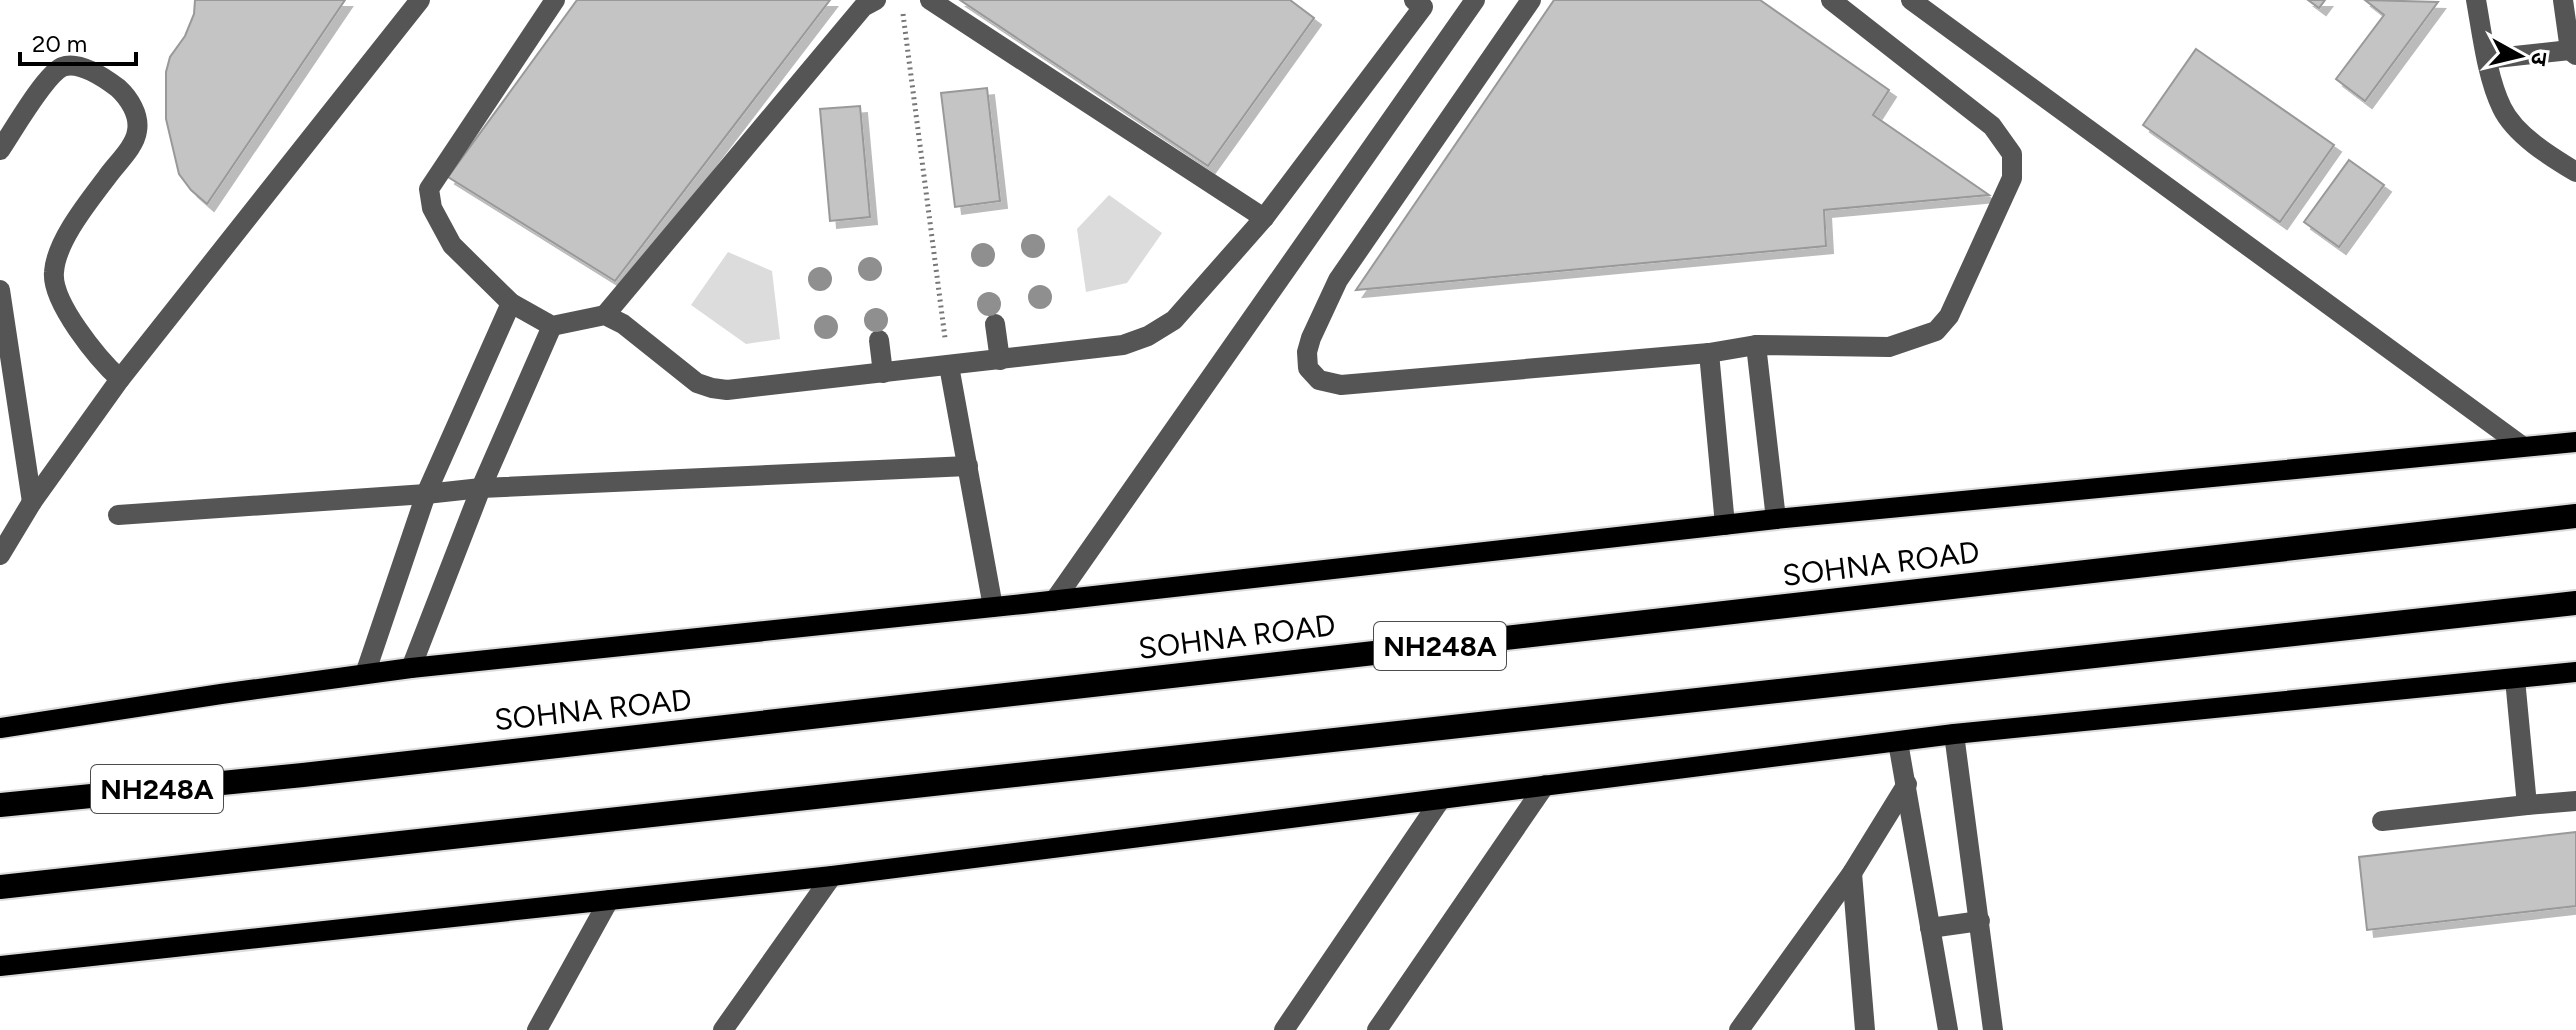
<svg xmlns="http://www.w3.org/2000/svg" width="2576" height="1030" font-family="Figtree,'Noto Sans Devanagari',sans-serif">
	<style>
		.green { fill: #dcdcdc }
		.building { fill: #c4c4c4; stroke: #999; stroke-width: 2; filter: url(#shadow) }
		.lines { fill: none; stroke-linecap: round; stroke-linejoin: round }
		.major-casing { stroke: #dbdbdb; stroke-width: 24 }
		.highway-casing { stroke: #dbdbdb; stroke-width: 28 }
		.path { stroke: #777; stroke-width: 5; stroke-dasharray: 2 4; stroke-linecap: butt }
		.minor { stroke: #555; stroke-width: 20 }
		.major { stroke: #000; stroke-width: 20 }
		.highway { stroke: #000; stroke-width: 24 }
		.tree { fill: #8f8f8f }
		.labels { text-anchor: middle; stroke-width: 6; stroke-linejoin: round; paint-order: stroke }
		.shield { fill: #fff; stroke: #4c4c4c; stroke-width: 2 }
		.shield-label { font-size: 28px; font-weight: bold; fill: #000 }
		.street-label { font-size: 30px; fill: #000; stroke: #fff }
	</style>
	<defs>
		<filter id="shadow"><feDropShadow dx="7" dy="7" stdDeviation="0" flood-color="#0004"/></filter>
	</defs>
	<rect width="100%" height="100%" fill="#fff"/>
	<g class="green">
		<path d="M 1109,195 L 1162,233 L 1127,283 L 1086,292 L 1077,229 Z"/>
		<path d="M 728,252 L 772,271 L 780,339 L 746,344 L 691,305 Z"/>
	</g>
	<g class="building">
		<path d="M 195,0 L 345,0 L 207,204 L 191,190 L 179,174 L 166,119 L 166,72 L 170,57 L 185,36 L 194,14 Z"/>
		<path d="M 577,0 L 830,0 L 615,281 L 448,177 Z"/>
		<path d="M 960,0 L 1290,0 L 1314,18 L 1208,166 Z"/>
		<path d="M 1554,0 L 1760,0 L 1889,90 L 1873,115 L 1989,195 L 1824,210 L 1826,246 L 1356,290 Z"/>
		<path d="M 2308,0 L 2325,0 L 2319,8 Z"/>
		<path d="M 2365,0 L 2438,2 L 2365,101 L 2336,79 L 2384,15 Z"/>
		<path d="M 2196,49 L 2334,145 L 2280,222 L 2143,125 Z"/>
		<path d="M 987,88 L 1000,201 L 955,207 L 941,93 Z"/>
		<path d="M 860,106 L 870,217 L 830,221 L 820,109 Z"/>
		<path d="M 2349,160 L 2384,185 L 2339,247 L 2304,222 Z"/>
		<path d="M 2576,832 L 2576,906 L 2367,930 L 2359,857 Z"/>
	</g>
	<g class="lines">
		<g class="major-casing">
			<g id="major">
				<path d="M 0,728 L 221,694 L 411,668 L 1023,604 L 1776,519 L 2576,442"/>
				<path d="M 0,966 L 832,876 L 1954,734 L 2576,672"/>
			</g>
		</g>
		<g class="highway-casing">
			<g id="highway">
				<path d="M 0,805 L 303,775 L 2576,516"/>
				<path d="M 0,887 L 2576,603"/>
			</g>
		</g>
		<path class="path" d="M 903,14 L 945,338"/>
		<g class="minor">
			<path d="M 555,0 L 429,189 L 432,208 L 452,245 L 511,303 L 552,326 L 605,315 L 623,324 L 697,383 L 712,388 L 727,390 L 1123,345 L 1148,336 L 1174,320 L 1264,218 L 1423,7 L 1414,0"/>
			<path d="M 930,0 L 1264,218"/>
			<path d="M 1531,0 L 1338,280 L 1311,338 L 1307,352 L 1308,368 L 1319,380 L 1341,385 L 1709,353 L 1756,345 L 1889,347 L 1936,331 L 1949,316 L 2012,178 L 2012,154 L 1992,126 L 1831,0"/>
			<path d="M 1911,0 L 2522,446"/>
			<path d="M 2476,0 C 2482,33 2487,78 2502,108 C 2515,135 2551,157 2576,172"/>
			<path d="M 2563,0 L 2570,50 L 2576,55"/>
			<path d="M 2487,59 L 2570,50"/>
			<path d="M 0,150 C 13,131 44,76 62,67 C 79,60 105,78 118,88 C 129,98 140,115 137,131 C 135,147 116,164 107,177 C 89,201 56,241 54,272 C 51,302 98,359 120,379"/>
			<path d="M 0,290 L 32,502"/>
			<path d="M 605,315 L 863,7 L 876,0"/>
			<path d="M 995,324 L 1000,360"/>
			<path d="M 879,340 L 883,373"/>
			<path d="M 1756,345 L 1776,519"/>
			<path d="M 1709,353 L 1725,525"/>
			<path d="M 949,366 L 993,607"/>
			<path d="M 118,515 L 426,494 L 481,488 L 968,466"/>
			<path d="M 0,555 L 32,502 L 120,379 L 420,0"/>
			<path d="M 1054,601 L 1475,0"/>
			<path d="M 411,668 L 481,488 L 552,326"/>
			<path d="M 365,674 L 426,494 L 511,303"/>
			<path d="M 2515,679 L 2527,805 L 2576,801"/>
			<path d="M 1954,734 L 1993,1030"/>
			<path d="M 1898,742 L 1948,1030"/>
			<path d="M 2382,821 L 2527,805"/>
			<path d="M 1852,873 L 1865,1030"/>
			<path d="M 1930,928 L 1980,921"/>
			<path d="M 537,1030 L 609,900"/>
			<path d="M 723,1030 L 832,876"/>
			<path d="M 1284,1030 L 1441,799"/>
			<path d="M 1377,1030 L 1545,785"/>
			<path d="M 1739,1030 L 1852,873 L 1907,784"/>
		</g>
		<use href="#major" class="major"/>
		<use href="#highway" class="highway"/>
	</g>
	<g class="tree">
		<circle cx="1033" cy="246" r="12"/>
		<circle cx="983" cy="255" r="12"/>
		<circle cx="870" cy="269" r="12"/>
		<circle cx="820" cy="279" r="12"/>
		<circle cx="1040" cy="297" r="12"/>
		<circle cx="989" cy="304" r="12"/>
		<circle cx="876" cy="320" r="12"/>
		<circle cx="826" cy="327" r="12"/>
	</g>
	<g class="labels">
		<g class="shield">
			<rect x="1374" y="622" width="132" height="48" rx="6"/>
			<rect x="91" y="765" width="132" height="48" rx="6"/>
		</g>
		<g class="shield-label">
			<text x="1440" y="656">NH248A</text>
			<text x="157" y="799">NH248A</text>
		</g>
		<g class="street-label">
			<text transform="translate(1881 564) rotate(-7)" y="10">SOHNA ROAD</text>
			<text transform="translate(1237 637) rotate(-7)" y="10">SOHNA ROAD</text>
			<text transform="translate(593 710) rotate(-6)" y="10">SOHNA ROAD</text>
		</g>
	</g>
	<g transform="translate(2520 56) rotate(98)" stroke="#ffffff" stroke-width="6" paint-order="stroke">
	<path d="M0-6L14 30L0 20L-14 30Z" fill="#000000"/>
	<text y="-12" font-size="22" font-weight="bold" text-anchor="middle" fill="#000000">उ</text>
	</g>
	<path d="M20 52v12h116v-12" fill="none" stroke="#000000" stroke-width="4"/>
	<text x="32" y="52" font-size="24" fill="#000000" stroke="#ffffff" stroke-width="6" paint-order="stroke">20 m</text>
</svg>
